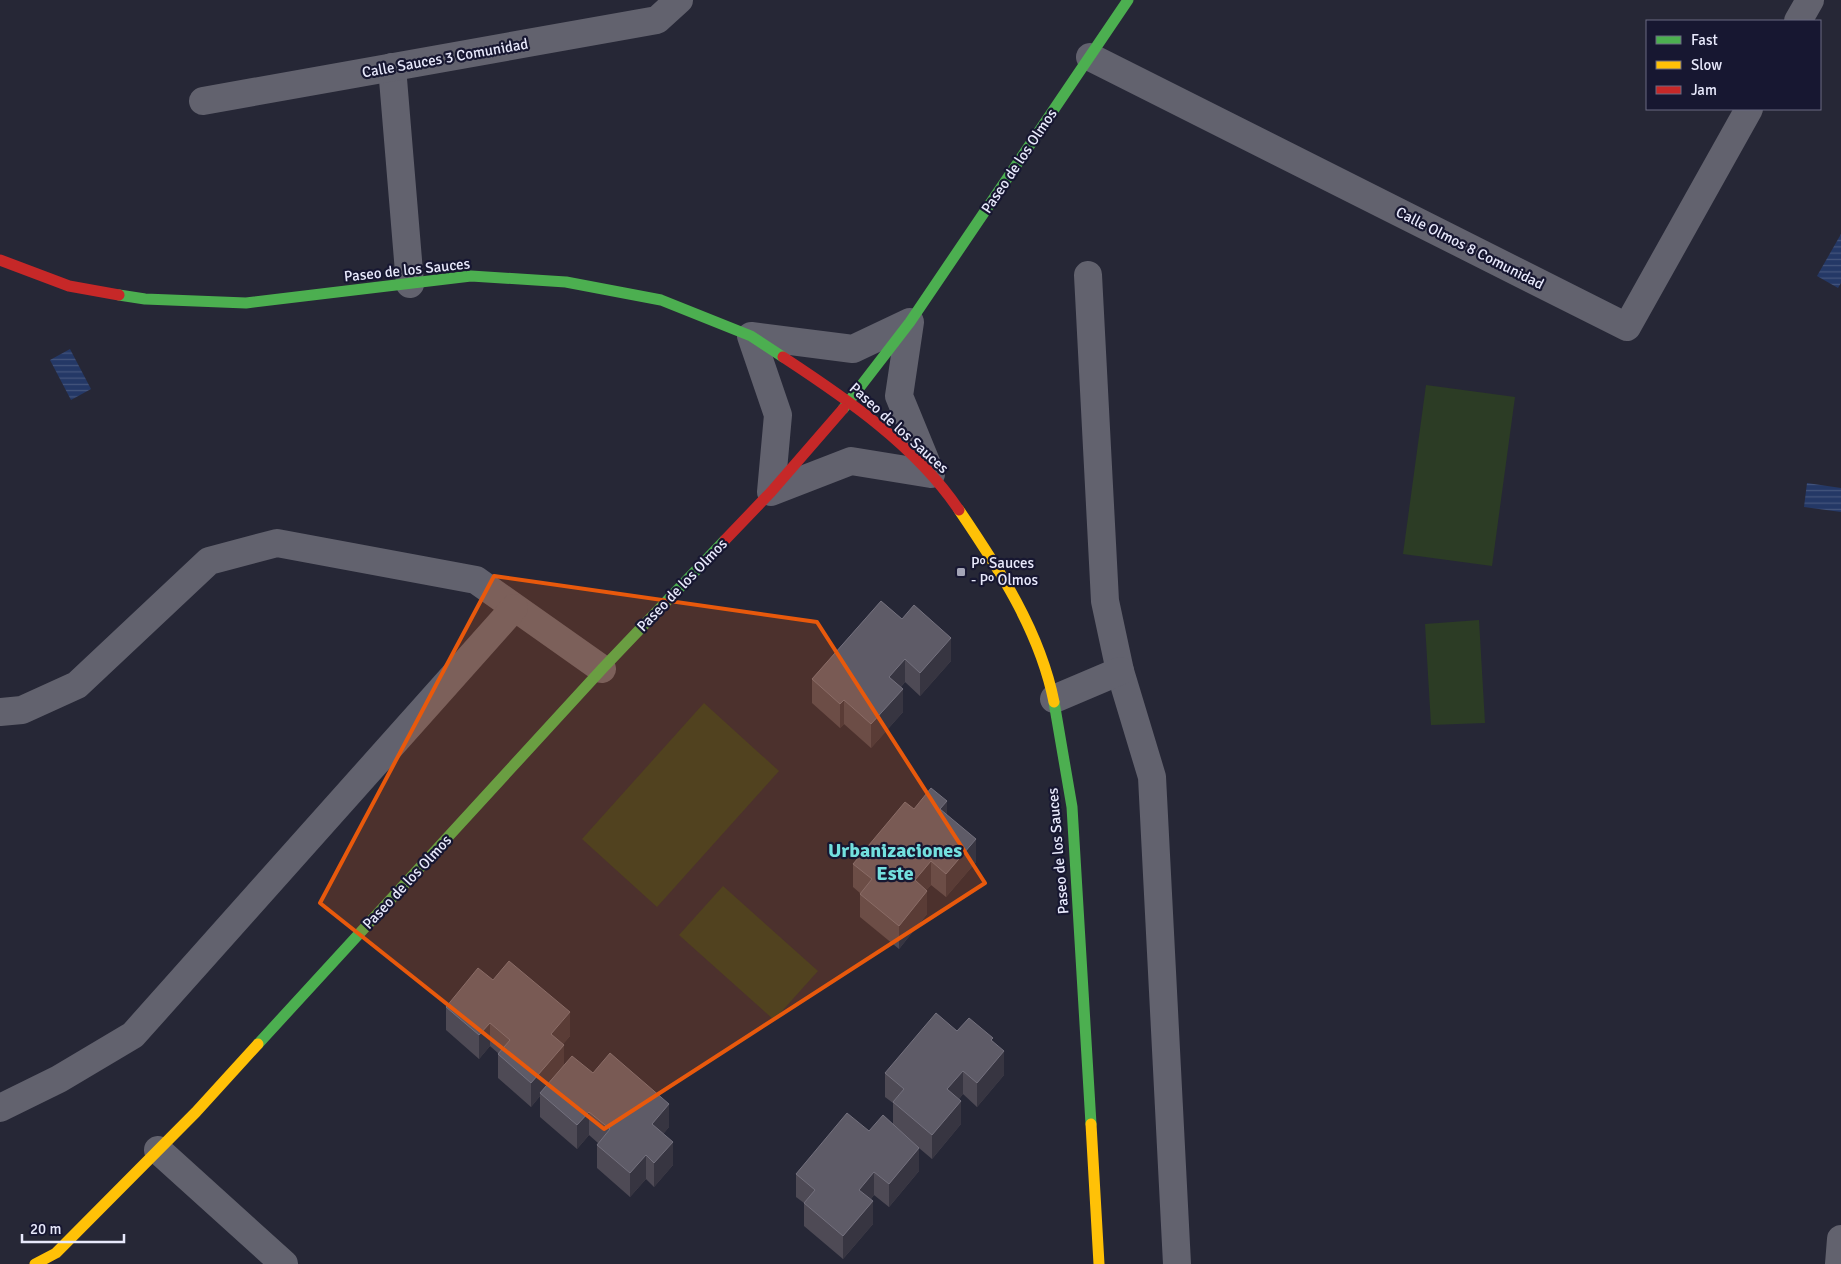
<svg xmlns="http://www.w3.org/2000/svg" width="1841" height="1264" font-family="Signika,sans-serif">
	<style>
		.pitch { fill: #2c3c25 }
		.water { fill: url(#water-rules) }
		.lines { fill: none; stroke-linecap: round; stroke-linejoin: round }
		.street { stroke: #62626e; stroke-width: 28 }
		.fast { stroke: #4caf50; stroke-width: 11 }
		.slow { stroke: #ffc107; stroke-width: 11 }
		.jam { stroke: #c62828; stroke-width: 11 }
		.wall { fill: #4e4a55 }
		.shaded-wall { fill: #373541 }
		.building { fill: #5e5b67; stroke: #74717e }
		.marked { fill: #e8590c; fill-opacity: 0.2; stroke: #e8590c; stroke-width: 4; stroke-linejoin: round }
		.poi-dot { fill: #a4a5b7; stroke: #171731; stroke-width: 2 }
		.labels { text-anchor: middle; stroke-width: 4.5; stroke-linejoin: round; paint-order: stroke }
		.street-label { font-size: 15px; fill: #e8e9fc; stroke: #171731 }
		.poi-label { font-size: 15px; fill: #e8e9fc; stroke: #171731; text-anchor: start }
		.district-label { font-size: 20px; font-weight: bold; fill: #73e0df; stroke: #171731 }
	</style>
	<defs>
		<pattern id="water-rules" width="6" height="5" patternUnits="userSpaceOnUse" patternTransform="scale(1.25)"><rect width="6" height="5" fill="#243866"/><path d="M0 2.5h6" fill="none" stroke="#44557d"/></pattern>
	</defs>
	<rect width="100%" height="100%" fill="#262736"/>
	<g class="pitch">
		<path d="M 1426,385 L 1515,397 L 1492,566 L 1403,554 Z"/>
		<path d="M 1479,620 L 1485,723 L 1431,725 L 1425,624 Z"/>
		<path d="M 704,703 L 779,771 L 657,907 L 582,839 Z"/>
		<path d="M 723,886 L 818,971 L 774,1020 L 679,935 Z"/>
	</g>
	<g class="water">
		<path d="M 1841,234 L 1841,283 L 1838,288 L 1817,276 Z"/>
		<path d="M 70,349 L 91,389 L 71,400 L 50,360 Z"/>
		<path d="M 1807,483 L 1841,488 L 1841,512 L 1804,507 Z"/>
	</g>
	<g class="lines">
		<g class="street">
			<path d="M 1798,21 L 1810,0"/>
			<path d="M 1090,57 L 1627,327 L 1749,109"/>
			<path d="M 392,67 L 410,284"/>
			<path d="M 203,101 L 657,20 L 679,0"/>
			<path d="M 1088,275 L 1105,601 L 1120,671 L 1152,777 L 1177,1264"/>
			<path d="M 910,322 L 899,396 L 931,474 L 851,461 L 771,492 L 778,415 L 751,336 L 853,349 Z"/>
			<path d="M 1054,699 L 1120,671"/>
			<path d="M 0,712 L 22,710 L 77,685 L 209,561 L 277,543 L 476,580 L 602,669"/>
			<path d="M 0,1108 L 59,1079 L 133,1035 L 514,608"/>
			<path d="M 158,1150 L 284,1264"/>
			<path d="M 1839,1264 L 1841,1239"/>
		</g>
		<g class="fast">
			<path d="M 119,295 L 145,299 L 246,303 L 471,276 L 566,282 L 661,300 L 751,336 L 783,357"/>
			<path d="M 843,409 L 910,322 L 1128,0"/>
			<path d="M 1054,702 L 1072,807 L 1091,1124"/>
			<path d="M 258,1044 L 602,669 L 725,540"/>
		</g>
		<g class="slow">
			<path d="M 959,510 C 999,569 1040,631 1054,702"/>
			<path d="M 1091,1124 L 1099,1264"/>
			<path d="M 35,1264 L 56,1253 L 196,1112 L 258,1044"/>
		</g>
		<g class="jam">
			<path d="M 0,260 L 69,286 L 119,295"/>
			<path d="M 783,357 C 847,399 916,446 959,510"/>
			<path d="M 725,540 L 771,492 L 843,409"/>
		</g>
	</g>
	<g class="wall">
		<path d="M 881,601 L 951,661 L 920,696 L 905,682 L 901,687 L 903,712 L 871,748 L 844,724 L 840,728 L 812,703 L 812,679 Z"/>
		<path d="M 914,809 L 947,815 L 976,862 L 946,897 L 931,885 L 926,890 L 927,914 L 899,949 L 860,917 L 860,893 L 853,887 L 853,864 Z"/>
		<path d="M 493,980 L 570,1036 L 563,1044 L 564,1065 L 593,1073 L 669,1127 L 663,1134 L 673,1165 L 654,1187 L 646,1179 L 630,1197 L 597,1168 L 597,1145 L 598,1143 L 589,1135 L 577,1149 L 540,1117 L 540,1096 L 531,1107 L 498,1078 L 498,1054 L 499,1054 L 490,1046 L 479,1059 L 446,1030 L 446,1007 Z"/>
		<path d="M 957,1031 L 993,1041 L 1004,1075 L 977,1107 L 963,1094 L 959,1099 L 961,1124 L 932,1159 L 919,1148 L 919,1171 L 889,1207 L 874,1195 L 871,1199 L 873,1224 L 843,1259 L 804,1226 L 804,1203 L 796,1197 L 796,1174 L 869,1131 L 893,1124 L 893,1103 L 885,1097 L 885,1073 Z"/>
	</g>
	<g class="shaded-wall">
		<path d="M 951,638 L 951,661 L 920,696 L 920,673 Z"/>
		<path d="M 905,659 L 905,682 L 889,700 L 889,677 Z"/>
		<path d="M 903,689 L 903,712 L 871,748 L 871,724 Z"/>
		<path d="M 844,700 L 844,724 L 840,728 L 840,704 Z"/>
		<path d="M 947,801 L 947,824 L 940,809 Z"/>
		<path d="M 976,839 L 976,862 L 946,897 L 946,874 Z"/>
		<path d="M 931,861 L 931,885 L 915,904 L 915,880 Z"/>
		<path d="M 927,891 L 927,914 L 899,949 L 899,926 Z"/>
		<path d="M 570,1012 L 570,1036 L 551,1058 L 551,1034 Z"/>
		<path d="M 490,1023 L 490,1046 L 479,1059 L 479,1035 Z"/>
		<path d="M 564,1045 L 564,1068 L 540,1093 L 540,1096 L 531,1107 L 531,1083 Z"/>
		<path d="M 1004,1051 L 1004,1075 L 977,1107 L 977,1083 Z"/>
		<path d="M 963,1071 L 963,1094 L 947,1113 L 947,1089 Z"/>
		<path d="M 961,1101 L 961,1124 L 932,1159 L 932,1135 Z"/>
		<path d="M 669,1104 L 669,1127 L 652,1148 L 652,1124 Z"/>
		<path d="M 589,1112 L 589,1135 L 577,1149 L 577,1125 Z"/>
		<path d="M 673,1142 L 673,1165 L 654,1187 L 654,1163 Z"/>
		<path d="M 919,1148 L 919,1171 L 889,1207 L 889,1184 Z"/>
		<path d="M 646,1155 L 646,1179 L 630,1197 L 630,1173 Z"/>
		<path d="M 874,1172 L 874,1195 L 859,1213 L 859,1190 Z"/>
		<path d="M 873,1201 L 873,1224 L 843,1259 L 843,1236 Z"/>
	</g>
	<g class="building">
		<path d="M 881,601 L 902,619 L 914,605 L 951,638 L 920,673 L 905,659 L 889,677 L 903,689 L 871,724 L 844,700 L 840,704 L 812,679 Z"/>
		<path d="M 931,788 L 947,801 L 940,809 L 976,839 L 946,874 L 931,861 L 915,880 L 927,891 L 899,926 L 860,894 L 872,879 L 853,864 L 905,802 L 914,809 Z"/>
		<path d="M 509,961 L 570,1012 L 551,1034 L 564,1045 L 531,1083 L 498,1054 L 510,1040 L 490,1023 L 479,1035 L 446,1007 L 478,968 L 493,980 Z"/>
		<path d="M 936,1013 L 957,1031 L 969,1018 L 993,1038 L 991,1040 L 1004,1051 L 977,1083 L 963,1071 L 947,1089 L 961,1101 L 932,1135 L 893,1102 L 904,1089 L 885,1073 Z"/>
		<path d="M 610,1053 L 669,1104 L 652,1124 L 673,1142 L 654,1163 L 646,1155 L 630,1173 L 597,1145 L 610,1129 L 589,1112 L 577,1125 L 540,1093 L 572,1056 L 593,1073 Z"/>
		<path d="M 847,1113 L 869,1131 L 883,1115 L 919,1148 L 889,1184 L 874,1172 L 859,1190 L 873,1201 L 843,1236 L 804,1203 L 815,1190 L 796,1174 Z"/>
	</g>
	<path class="marked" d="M 494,576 L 817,622 L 985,883 L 604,1129 L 320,903 Z"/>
	<rect class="poi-dot" x="956" y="567" width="10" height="10" rx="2.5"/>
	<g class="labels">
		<g class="street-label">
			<text transform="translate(445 58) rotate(-10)" y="5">Calle Sauces 3 Comunidad</text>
			<text transform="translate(1019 161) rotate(-56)" y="5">Paseo de los Olmos</text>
			<text transform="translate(1470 248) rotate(27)" y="5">Calle Olmos 8 Comunidad</text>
			<text transform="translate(407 270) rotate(-6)" y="5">Paseo de los Sauces</text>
			<text transform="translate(899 428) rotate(42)" y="5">Paseo de los Sauces</text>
			<text transform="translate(682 585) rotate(-46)" y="5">Paseo de los Olmos</text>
			<text transform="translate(1058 851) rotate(-95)" y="5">Paseo de los Sauces</text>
			<text transform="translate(407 882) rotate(-47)" y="5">Paseo de los Olmos</text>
		</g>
		<g class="poi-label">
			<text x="971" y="568">Pº Sauces<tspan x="971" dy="17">- Pº Olmos</tspan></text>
		</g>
		<g class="district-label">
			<text x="895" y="857">Urbanizaciones<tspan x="895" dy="23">Este</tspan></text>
		</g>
	</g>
	<rect x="1646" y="20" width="175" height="90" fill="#171731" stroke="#6b6b82"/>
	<rect x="1656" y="36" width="25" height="8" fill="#4caf50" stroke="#6b6b82"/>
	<text x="1691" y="45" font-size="15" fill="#e8e9fc">Fast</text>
	<rect x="1656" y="61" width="25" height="8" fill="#ffc107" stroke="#6b6b82"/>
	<text x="1691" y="70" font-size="15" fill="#e8e9fc">Slow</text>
	<rect x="1656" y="86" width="25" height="8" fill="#c62828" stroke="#6b6b82"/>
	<text x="1691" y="95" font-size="15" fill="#e8e9fc">Jam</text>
	<path d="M22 1234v8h102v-8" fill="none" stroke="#e8e9fc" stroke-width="2.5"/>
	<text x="30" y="1234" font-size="15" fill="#e8e9fc" stroke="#171731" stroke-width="4" paint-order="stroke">20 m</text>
</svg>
